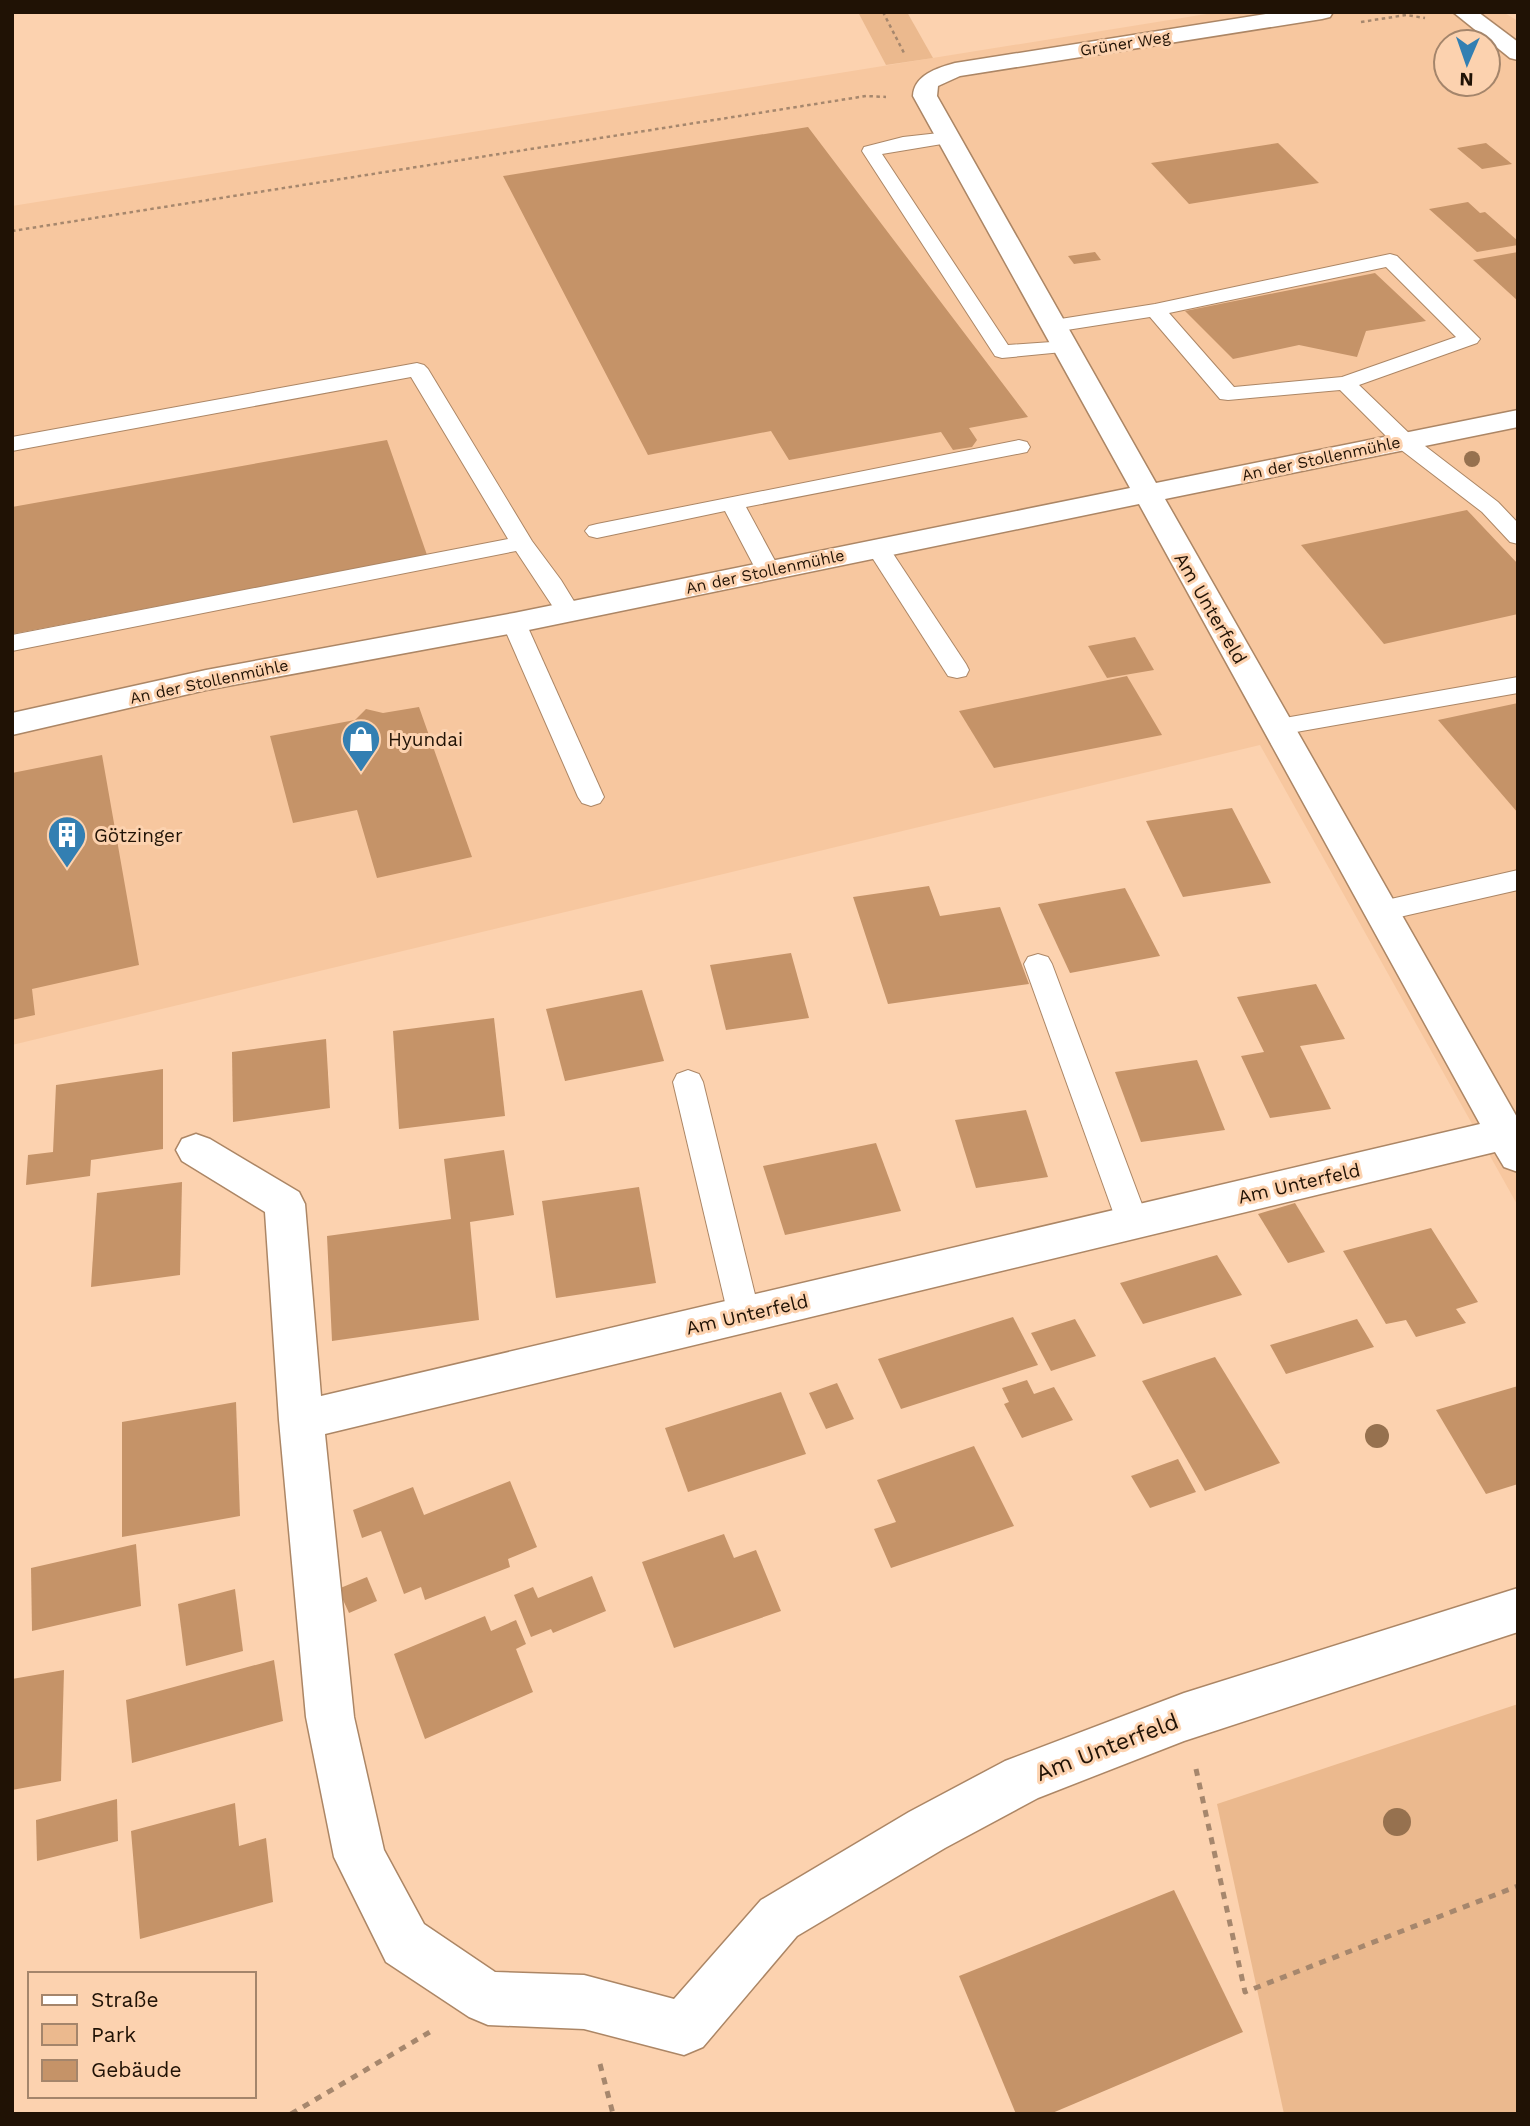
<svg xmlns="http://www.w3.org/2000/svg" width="1530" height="2126" font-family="'Work Sans',sans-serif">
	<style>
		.built { fill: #f7c79f; fill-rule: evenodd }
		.green { fill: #ebb98e }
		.building { fill: #c59368 }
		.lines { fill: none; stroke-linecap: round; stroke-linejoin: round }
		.service-casing { stroke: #ac8665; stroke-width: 2 }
		.minor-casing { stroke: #ac8665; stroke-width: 3 }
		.path-far1 { stroke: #a6876d; stroke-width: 2.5; stroke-dasharray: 3.5 3.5; stroke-linecap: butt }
		.path { stroke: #a6876d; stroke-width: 5; stroke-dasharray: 7 7; stroke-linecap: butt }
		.service { fill: #fff; fill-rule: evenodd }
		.minor { fill: #fff; fill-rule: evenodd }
		.tree { fill: #96714f }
		.labels { text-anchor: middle; stroke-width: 6; stroke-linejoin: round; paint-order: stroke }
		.far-street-label { font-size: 16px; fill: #201205; stroke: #fcd2af }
		.street-label { font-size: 19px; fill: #201205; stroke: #fcd2af }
		.poi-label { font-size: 19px; fill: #201205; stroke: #fcd2af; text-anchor: start }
		.near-street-label { font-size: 23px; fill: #201205; stroke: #fcd2af }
	</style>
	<rect width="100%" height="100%" fill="#fcd2af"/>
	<path class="built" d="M 1219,12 L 1503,12 L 1518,21 L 1518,1206 L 1260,745 L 12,1045 L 12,206 ZM 1446,42 L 1488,42 L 1488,84 L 1446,84 Z"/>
	<g class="green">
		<path d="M 858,12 L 907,12 L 933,58 L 886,65 Z"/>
		<path d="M 1518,1704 L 1518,2114 L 1284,2114 L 1217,1804 Z"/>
	</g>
	<g class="building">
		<path d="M 808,127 L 1028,417 L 969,428 L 977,440 L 972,447 L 953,450 L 941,432 L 789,460 L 771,431 L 648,455 L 503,176 Z"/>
		<path d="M 1278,143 L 1319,183 L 1189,204 L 1151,163 Z"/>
		<path d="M 1486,143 L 1512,164 L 1482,169 L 1457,148 Z"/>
		<path d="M 1468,202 L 1480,213 L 1485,212 L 1518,241 L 1518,245 L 1477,252 L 1429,209 Z"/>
		<path d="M 1095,252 L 1101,260 L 1074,264 L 1068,256 Z"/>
		<path d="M 1518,252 L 1518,301 L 1473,260 Z"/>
		<path d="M 1375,273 L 1426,321 L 1366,331 L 1357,357 L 1299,345 L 1233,359 L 1185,311 Z"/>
		<path d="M 387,440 L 427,555 L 12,634 L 12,507 Z"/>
		<path d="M 1467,510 L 1518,564 L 1518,614 L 1384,644 L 1301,545 Z"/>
		<path d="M 1135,637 L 1154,670 L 1107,678 L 1088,646 Z"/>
		<path d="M 1127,676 L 1162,735 L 994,768 L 959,711 Z"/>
		<path d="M 1518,703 L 1518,813 L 1438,720 Z"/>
		<path d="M 419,707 L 472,857 L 377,878 L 357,810 L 293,823 L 270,736 L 355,720 L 366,709 L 383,713 Z"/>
		<path d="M 102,755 L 139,965 L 32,989 L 35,1015 L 12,1020 L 12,773 Z"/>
		<path d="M 1232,808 L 1271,883 L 1183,897 L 1146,821 Z"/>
		<path d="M 929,886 L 940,916 L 1000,907 L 1029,984 L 888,1004 L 853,897 Z"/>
		<path d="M 1125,888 L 1160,956 L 1070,973 L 1038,904 Z"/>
		<path d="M 791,953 L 809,1018 L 726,1030 L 710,965 Z"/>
		<path d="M 1316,984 L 1345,1039 L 1300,1046 L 1331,1109 L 1270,1118 L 1241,1056 L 1264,1052 L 1237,997 Z"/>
		<path d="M 642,990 L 664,1061 L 565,1081 L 546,1009 Z"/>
		<path d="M 494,1018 L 505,1116 L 399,1129 L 393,1031 Z"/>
		<path d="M 326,1039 L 330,1108 L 233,1122 L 232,1052 Z"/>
		<path d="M 1197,1060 L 1225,1130 L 1141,1142 L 1115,1072 Z"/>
		<path d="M 163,1069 L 163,1149 L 91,1160 L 90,1176 L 26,1185 L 28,1155 L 53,1152 L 56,1085 Z"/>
		<path d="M 1026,1110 L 1048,1177 L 976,1188 L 955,1120 Z"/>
		<path d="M 876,1143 L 901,1211 L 785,1235 L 763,1166 Z"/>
		<path d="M 504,1150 L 514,1215 L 470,1222 L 479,1320 L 332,1341 L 327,1236 L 451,1219 L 444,1159 Z"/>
		<path d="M 182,1182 L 180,1275 L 91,1287 L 97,1193 Z"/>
		<path d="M 639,1187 L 656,1283 L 556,1298 L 542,1201 Z"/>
		<path d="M 1295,1203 L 1325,1252 L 1288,1263 L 1258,1214 Z"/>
		<path d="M 1431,1228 L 1478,1302 L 1456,1309 L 1466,1323 L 1416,1337 L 1406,1320 L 1386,1324 L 1343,1251 Z"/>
		<path d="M 1217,1255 L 1242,1295 L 1143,1324 L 1120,1283 Z"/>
		<path d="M 1013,1317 L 1038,1365 L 901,1409 L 878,1359 Z"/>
		<path d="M 1075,1319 L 1096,1356 L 1051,1371 L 1031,1333 Z"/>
		<path d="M 1357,1319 L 1374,1347 L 1286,1374 L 1270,1345 Z"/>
		<path d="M 1215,1357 L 1280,1463 L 1205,1491 L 1142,1381 Z"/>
		<path d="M 1027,1380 L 1034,1394 L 1054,1387 L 1073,1420 L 1022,1438 L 1004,1404 L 1009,1402 L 1002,1388 Z"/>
		<path d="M 837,1383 L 854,1419 L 826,1429 L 809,1393 Z"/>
		<path d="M 1518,1386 L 1518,1484 L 1486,1494 L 1436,1410 Z"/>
		<path d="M 781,1392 L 806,1454 L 688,1492 L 665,1428 Z"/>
		<path d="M 236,1402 L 240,1516 L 122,1537 L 122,1422 Z"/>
		<path d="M 974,1446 L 1014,1526 L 891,1568 L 874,1529 L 896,1522 L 877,1480 Z"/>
		<path d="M 1178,1459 L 1196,1492 L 1150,1508 L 1131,1476 Z"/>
		<path d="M 510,1481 L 537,1547 L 508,1559 L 510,1567 L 425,1600 L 421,1587 L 404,1594 L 381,1531 L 362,1538 L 353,1510 L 413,1487 L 424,1515 Z"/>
		<path d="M 724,1534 L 734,1558 L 756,1550 L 781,1611 L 674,1648 L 642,1562 Z"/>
		<path d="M 136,1544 L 141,1606 L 32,1631 L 31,1568 Z"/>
		<path d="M 592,1576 L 606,1611 L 553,1633 L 551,1629 L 531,1637 L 514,1595 L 533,1587 L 538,1598 Z"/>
		<path d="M 367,1577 L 377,1601 L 349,1613 L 338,1589 Z"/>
		<path d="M 235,1589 L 243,1651 L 186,1666 L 178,1604 Z"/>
		<path d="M 485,1616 L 491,1631 L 516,1620 L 526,1644 L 516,1649 L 533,1692 L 425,1739 L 394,1654 Z"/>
		<path d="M 274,1660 L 283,1721 L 132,1763 L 126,1700 Z"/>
		<path d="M 64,1670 L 61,1781 L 12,1790 L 12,1679 Z"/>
		<path d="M 117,1799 L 118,1841 L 37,1861 L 36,1820 Z"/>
		<path d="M 235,1803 L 239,1846 L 266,1838 L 273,1902 L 140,1939 L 131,1831 Z"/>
		<path d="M 1174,1890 L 1243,2032 L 1050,2114 L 1016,2114 L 959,1976 Z"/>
	</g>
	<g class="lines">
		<g class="service-casing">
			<g id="service">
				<path d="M 948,132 L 957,138 L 954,142 L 882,154 L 1008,345 L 1066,341 L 1073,343 L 1076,347 L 1073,351 L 1002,358 L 995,356 L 862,151 L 864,147 L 903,137 Z"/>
				<path d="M 1390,254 L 1397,256 L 1480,339 L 1477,343 L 1359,385 L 1412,436 L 1498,502 L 1518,523 L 1518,544 L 1510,542 L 1482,512 L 1396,446 L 1340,390 L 1228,400 L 1220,399 L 1150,317 L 1054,332 L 1047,330 L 1044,326 L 1047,322 L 1054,320 L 1155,304 ZM 1386,267 L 1456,337 L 1342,377 L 1234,387 L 1169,313 Z"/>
				<path d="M 417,363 L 424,365 L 428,369 L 532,541 L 561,580 L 580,611 L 577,616 L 568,619 L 559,616 L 516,551 L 12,651 L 12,635 L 508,539 L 411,377 L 12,451 L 12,437 Z"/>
				<path d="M 1019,440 L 1027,442 L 1030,447 L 1027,452 L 746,507 L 780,570 L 776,575 L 768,577 L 760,575 L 756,570 L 725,511 L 597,538 L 589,536 L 585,531 L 589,526 L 597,524 Z"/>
				<path d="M 878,541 L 886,543 L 966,664 L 969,670 L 966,676 L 957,678 L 948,676 L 866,548 L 870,543 Z"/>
				<path d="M 514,615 L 523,618 L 526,623 L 604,797 L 600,803 L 591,806 L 582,803 L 578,797 L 502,623 L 505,618 Z"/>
				<path d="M 1518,677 L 1518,693 L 1279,735 L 1270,733 L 1266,727 L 1270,721 L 1279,719 Z"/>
				<path d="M 1518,870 L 1518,890 L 1382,921 L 1372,918 L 1368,911 L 1372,904 L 1382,901 Z"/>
				<path d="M 1038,954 L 1048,957 L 1052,964 L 1149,1223 L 1144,1232 L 1133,1236 L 1122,1232 L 1117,1223 L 1024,964 L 1028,957 Z"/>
				<path d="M 688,1070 L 699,1074 L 703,1082 L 760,1315 L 756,1325 L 744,1329 L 732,1325 L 728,1315 L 673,1082 L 677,1074 Z"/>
			</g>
		</g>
		<g class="minor-casing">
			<g id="minor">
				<path d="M 1279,12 L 1333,12 L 1330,17 L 1322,19 L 960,76 L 938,86 L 937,96 L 1156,483 L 1518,410 L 1518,427 L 1165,499 L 1518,1119 L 1518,1172 L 1504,1167 L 1495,1152 L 325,1434 L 354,1717 L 384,1850 L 424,1924 L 495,1972 L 584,1975 L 674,1999 L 761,1900 L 909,1812 L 1005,1761 L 1184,1693 L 1518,1588 L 1518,1632 L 1184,1741 L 1038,1798 L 945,1848 L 797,1936 L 703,2047 L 684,2055 L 584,2029 L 488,2025 L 469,2017 L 386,1962 L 334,1857 L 306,1717 L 279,1420 L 265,1212 L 182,1161 L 176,1150 L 182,1139 L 196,1134 L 210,1139 L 299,1192 L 305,1204 L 321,1396 L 1480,1124 L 1139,504 L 514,633 L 206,690 L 12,735 L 12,713 L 206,670 L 514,613 L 1130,488 L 913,96 C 914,75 937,68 955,63 Z"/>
				<path d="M 1453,12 L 1478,12 L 1518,42 L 1518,60 L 1510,58 Z"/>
			</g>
		</g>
		<g class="path-far1">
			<path d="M 883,12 L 905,55"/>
			<path d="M 1361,22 L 1406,15 L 1425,18"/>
			<path d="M 12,231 L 866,96 L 886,97"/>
		</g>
		<g class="path">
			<path d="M 1196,1769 L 1245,1992 L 1518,1886"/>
			<path d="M 600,2064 L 613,2114"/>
			<path d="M 291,2114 L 435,2029"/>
		</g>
		<use href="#service" class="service"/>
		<use href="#minor" class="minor"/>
	</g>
	<g class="tree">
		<circle cx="1472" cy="459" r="8"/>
		<circle cx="1377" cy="1436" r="12"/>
		<circle cx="1397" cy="1822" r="14"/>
	</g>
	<defs>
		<g id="shop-pin" transform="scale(2.0125)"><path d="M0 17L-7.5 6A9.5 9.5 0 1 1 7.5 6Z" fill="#337fb2" stroke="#fcd2af"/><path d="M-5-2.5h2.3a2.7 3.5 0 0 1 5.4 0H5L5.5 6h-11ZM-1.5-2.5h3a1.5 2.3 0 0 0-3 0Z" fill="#fff"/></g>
		<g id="building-pin" transform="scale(2.0125)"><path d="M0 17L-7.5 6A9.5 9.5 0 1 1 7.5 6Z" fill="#337fb2" stroke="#fcd2af"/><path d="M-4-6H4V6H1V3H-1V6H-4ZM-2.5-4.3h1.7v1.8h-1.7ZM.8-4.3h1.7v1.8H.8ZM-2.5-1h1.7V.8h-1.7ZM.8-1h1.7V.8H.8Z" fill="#fff"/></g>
	</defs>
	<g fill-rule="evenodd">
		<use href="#shop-pin" x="361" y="739"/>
		<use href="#building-pin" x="67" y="835"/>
	</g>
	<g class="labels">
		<g class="far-street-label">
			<text transform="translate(1125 43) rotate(-9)" y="6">Grüner Weg</text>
			<text transform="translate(1321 458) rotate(-12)" y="6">An der Stollenmühle</text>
			<text transform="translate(765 571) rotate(-12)" y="6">An der Stollenmühle</text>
			<text transform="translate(209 681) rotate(-12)" y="6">An der Stollenmühle</text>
		</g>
		<g class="street-label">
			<text transform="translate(1211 608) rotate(60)" y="7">Am Unterfeld</text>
			<text transform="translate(1299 1183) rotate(-13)" y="7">Am Unterfeld</text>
			<text transform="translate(747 1314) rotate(-13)" y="7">Am Unterfeld</text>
		</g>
		<g class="poi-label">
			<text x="388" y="746">Hyundai</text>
			<text x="94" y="842">Götzinger</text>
		</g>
		<g class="near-street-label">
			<text transform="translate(1107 1747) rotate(-21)" y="8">Am Unterfeld</text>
		</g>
	</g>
	<rect width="1530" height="2126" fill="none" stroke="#201205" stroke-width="28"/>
	<rect x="28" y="1972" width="228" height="126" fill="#fcd2af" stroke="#a4856b" stroke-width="2"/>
	<rect x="42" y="1995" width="35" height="10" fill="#ffffff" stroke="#a4856b" stroke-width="2"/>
	<text x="91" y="2007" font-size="21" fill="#201205">Straße</text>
	<rect x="42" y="2024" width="35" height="21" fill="#ebb98e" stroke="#a4856b" stroke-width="2"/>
	<text x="91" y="2042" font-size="21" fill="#201205">Park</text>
	<rect x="42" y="2060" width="35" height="21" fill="#c59368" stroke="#a4856b" stroke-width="2"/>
	<text x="91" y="2077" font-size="21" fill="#201205">Gebäude</text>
	<g transform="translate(1467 63) rotate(182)"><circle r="33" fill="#fcd2af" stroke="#a4856b" stroke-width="2"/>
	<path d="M0-5L12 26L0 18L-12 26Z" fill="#337fb2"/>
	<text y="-10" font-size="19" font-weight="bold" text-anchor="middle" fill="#201205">N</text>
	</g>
</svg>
